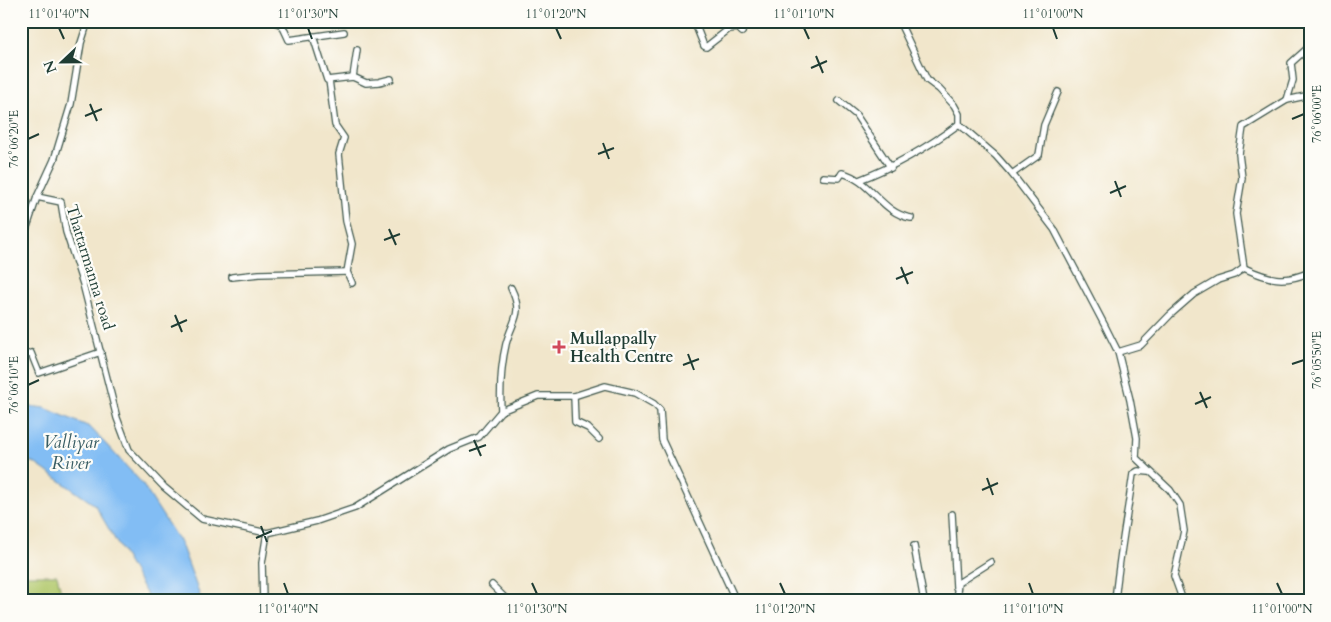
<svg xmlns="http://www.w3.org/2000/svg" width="1331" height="622" font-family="Cardo,serif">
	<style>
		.green { fill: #b2c96d; stroke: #688350 }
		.water { fill: #82bdf4; stroke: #507d94 }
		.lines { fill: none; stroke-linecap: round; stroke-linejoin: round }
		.minor-casing { stroke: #3e564b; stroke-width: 8 }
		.minor { stroke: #fff; stroke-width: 5.5 }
		.ticks { fill: none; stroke: #1f3d34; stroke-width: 2 }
		.poi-dot { fill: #d1495b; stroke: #fdfcf7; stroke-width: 2 }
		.labels { text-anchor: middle; stroke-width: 4.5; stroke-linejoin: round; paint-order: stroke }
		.street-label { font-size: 16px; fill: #1f3d34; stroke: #fdfcf7 }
		.poi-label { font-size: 16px; font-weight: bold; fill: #1f3d34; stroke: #fdfcf7; text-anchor: start }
		.water-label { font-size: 18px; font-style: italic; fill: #385d64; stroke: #fdfcf7 }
		.neatline { fill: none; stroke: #1f3d34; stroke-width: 2 }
		.ticks-label { font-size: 12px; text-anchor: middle; fill: #1f3d34 }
	</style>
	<rect width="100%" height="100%" fill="#fdfcf7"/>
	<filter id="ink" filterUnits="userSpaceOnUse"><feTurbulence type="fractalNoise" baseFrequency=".02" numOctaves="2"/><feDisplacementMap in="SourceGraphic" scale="10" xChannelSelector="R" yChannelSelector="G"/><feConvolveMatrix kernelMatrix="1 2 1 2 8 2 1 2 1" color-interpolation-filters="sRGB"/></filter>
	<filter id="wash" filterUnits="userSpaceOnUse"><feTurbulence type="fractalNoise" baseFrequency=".0096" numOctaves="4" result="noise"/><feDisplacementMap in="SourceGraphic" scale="20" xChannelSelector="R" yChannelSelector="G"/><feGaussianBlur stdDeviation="1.12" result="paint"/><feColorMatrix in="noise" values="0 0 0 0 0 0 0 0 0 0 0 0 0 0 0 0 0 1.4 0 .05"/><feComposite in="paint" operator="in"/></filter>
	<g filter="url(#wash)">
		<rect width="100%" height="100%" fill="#f1e6cb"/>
		<path class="green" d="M 26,575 L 57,575 L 63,601 L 21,601 L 21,580 Z"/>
		<path class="water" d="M 21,405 L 45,408 L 90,427 L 141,482 L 181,544 L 202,601 L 147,601 L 147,595 L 95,505 L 33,462 L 21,461 Z"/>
	</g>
	<g filter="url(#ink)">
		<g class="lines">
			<g class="minor-casing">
				<g id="minor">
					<path d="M 88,21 L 81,43 L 71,104 L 54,160 L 37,197 L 61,202 L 66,232 L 83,284 L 117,418 L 129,450 L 164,487 L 202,519 L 267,533"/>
					<path d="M 272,21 L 282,25 L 289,40 L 344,32"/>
					<path d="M 694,21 L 704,46 L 706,47 L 729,29 L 738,28 L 742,32"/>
					<path d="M 899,21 L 927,80 L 939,89 L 954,105 L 959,114 L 959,124 L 996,156 L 1012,174 L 1054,229 L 1105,326 L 1118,352 L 1130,400 L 1137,438 L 1136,458 L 1170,490 L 1180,505 L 1184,531 L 1174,576 L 1183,601"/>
					<path d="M 313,36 L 327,80 L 353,77 L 366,83 L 379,82 L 391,79"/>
					<path d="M 353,77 L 357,50"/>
					<path d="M 329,80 L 335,125 L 344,138 L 339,154 L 346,221 L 352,244 L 347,272 L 352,283"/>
					<path d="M 1287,100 L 1310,95"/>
					<path d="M 839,101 L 856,115 L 891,168"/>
					<path d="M 1012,174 L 1039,155 L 1044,125 L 1058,92"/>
					<path d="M 823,177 L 839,178 L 842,173 C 871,180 881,213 911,218"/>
					<path d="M 859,180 C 896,166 928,147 959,124"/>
					<path d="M 21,245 L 37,197"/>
					<path d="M 1244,268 C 1268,279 1284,284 1310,272"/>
					<path d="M 232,277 L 259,274 L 347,272"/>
					<path d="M 1118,352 L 1141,345 L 1170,315 L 1194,294 L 1218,280 L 1234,275 L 1244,268 L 1236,214 L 1242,178 L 1239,154 L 1243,127 L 1287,100 L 1293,80 L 1291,63 L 1310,46"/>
					<path d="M 21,358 L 31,353 L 39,373 L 101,352"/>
					<path d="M 574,396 L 575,422 L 588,428 L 599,439"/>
					<path d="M 501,411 C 500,390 501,365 506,344 C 513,318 524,315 511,288"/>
					<path d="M 952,514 L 956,587"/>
					<path d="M 914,546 L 924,601"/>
					<path d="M 492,585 L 508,601"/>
					<path d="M 263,601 L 262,563 L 267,533 L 317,521 L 355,508 L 449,449 L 479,437 L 501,411 L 538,396 L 574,396 L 605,386 L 635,393 L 654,404 L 660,410 L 662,440 L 736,601"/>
					<path d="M 956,601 L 958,583 L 991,562"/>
					<path d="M 1115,601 C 1119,558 1127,516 1133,474 L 1138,471 L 1149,472"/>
				</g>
			</g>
			<use href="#minor" class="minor"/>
		</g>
	</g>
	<path class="ticks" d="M 59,28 L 64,39M 308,28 L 312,39M 556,28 L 561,39M 804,28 L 809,39M 1053,28 L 1057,39M 816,56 L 823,73M 811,68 L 827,61M 90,104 L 97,121M 85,116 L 102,109M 1292,119 L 1304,114M 28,139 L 39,134M 603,143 L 609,159M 598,154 L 614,148M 1115,181 L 1121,197M 1110,193 L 1126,186M 389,229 L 396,245M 384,240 L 400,234M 901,267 L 908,284M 896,279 L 913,272M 175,315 L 182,332M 171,327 L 187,320M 688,354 L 694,370M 1292,364 L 1304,360M 683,365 L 699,359M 28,385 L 39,380M 1200,392 L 1207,408M 1195,404 L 1211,397M 474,440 L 481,456M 469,451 L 486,445M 987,478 L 993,495M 982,490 L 998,483M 261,526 L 267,542M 256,538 L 272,531M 284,583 L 288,594M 532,583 L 537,594M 780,583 L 785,594M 1029,583 L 1033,594M 1277,583 L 1282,594"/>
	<path class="poi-dot" d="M556.5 339.5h5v5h5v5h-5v5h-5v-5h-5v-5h5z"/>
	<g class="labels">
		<g class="street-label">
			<text transform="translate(91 267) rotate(73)" y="6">Thattarmanna road</text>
		</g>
		<g class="poi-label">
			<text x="570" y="344">Mullappally<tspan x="570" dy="18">Health Centre</tspan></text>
		</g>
		<g class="water-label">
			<text x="71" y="448">Valliyar<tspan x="71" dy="21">River</tspan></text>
		</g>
	</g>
	<rect width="1331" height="622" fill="none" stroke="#fdfcf7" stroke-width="55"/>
	<g transform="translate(62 62) rotate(248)" stroke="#fdfcf7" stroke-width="4" paint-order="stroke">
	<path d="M0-4L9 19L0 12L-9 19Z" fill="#1f3d34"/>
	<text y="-8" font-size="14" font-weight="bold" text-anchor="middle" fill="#1f3d34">N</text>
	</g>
	<rect x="28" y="28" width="1276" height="566" class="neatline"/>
	<g class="ticks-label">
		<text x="59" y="18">11°01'40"N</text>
		<text x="308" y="18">11°01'30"N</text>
		<text x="556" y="18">11°01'20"N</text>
		<text x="804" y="18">11°01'10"N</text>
		<text x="1053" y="18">11°01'00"N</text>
		<text transform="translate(1317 114) rotate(-90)" y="4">76°06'00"E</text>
		<text transform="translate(14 139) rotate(-90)" y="4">76°06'20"E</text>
		<text transform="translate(1317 360) rotate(-90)" y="4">76°05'50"E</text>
		<text transform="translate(14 385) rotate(-90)" y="4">76°06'10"E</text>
		<text x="288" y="613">11°01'40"N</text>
		<text x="537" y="613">11°01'30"N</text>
		<text x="785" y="613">11°01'20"N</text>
		<text x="1033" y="613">11°01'10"N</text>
		<text x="1282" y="613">11°01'00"N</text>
	</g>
</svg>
